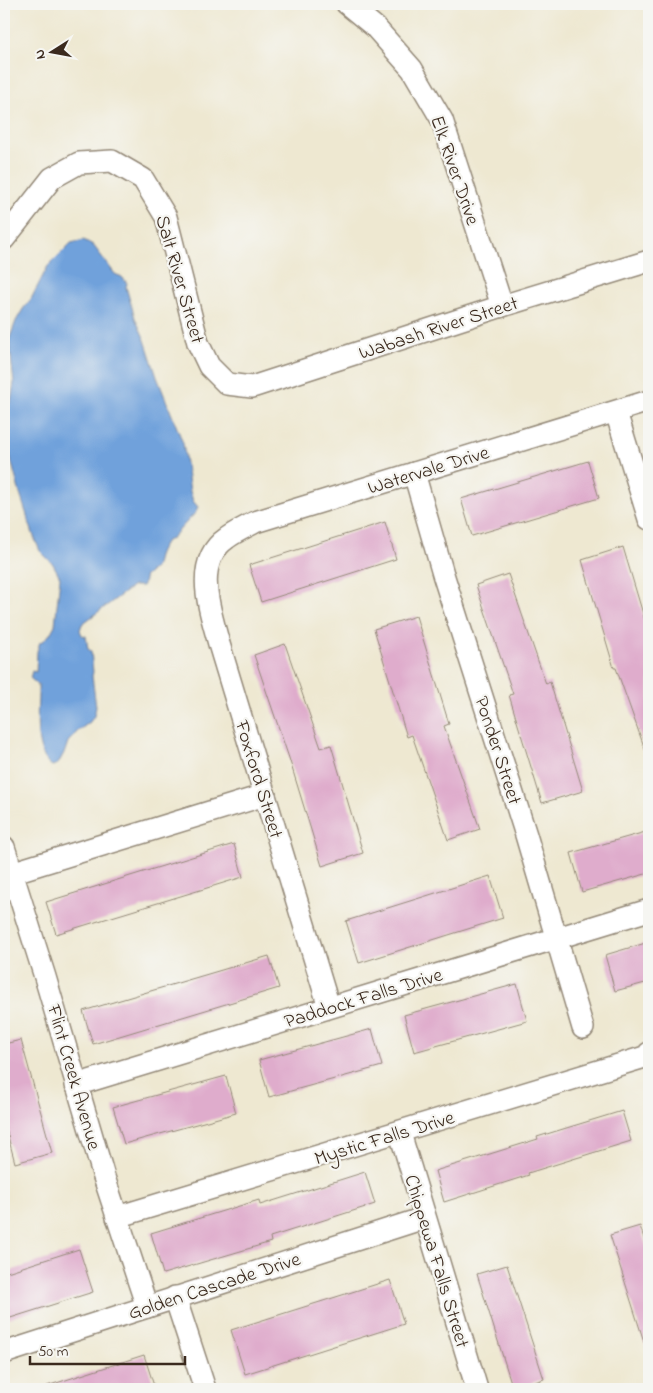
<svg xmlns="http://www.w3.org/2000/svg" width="653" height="1393" font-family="'Indie Flower',sans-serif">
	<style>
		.water { fill: #70a1db; stroke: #56667c }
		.building { fill: #dfaccc }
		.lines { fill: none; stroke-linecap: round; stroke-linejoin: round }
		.minor-casing { stroke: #948978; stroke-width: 24 }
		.minor { stroke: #fff; stroke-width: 21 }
		.labels { text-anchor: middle; stroke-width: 4.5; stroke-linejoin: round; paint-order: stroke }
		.street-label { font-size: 20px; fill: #3b2a1e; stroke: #f6f6f2 }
	</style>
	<rect width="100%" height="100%" fill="#f6f6f2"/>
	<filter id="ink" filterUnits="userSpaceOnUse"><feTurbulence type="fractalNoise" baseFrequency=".02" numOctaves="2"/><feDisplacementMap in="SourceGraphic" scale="10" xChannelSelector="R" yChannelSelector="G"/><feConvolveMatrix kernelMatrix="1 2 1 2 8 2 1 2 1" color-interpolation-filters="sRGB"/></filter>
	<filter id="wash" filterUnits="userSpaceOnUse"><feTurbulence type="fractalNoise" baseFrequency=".0096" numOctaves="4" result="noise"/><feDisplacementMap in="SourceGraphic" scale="20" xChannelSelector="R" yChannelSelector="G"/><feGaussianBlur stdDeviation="1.12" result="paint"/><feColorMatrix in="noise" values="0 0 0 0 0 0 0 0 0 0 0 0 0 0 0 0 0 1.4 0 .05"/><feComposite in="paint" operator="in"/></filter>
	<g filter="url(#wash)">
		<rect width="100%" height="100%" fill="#eee8d1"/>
		<path class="water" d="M 84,240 L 93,245 L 115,274 L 122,277 L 127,283 L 126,287 L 135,318 L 145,340 L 157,377 L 183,443 L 190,491 L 193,501 L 198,507 L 196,512 L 171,539 L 165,542 L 159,553 L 155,568 L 144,577 L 145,581 L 142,586 L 133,586 L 82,624 L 80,630 L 82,635 L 86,636 L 88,649 L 91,651 L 93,672 L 92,676 L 96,707 L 94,716 L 90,722 L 78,731 L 68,742 L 65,751 L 58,764 L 52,766 C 31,751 39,708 38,685 L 30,678 L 32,671 L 36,672 L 37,651 L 40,642 L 43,641 L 50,634 L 55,625 L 60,577 L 53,564 L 40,551 L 34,537 L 20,494 L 11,460 L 8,443 L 4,434 L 4,411 L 11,401 L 14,383 L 9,340 L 16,321 L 23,309 L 31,299 L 48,266 L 71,243 Z"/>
		<g id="blocks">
			<g class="building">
				<path d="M 588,461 L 599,498 L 472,536 L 461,499 Z"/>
				<path d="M 385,522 L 396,559 L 261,602 L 249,565 Z"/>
				<path d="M 623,547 L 649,634 L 649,755 L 647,755 L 616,668 L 614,668 L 582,560 Z"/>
				<path d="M 508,574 L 546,684 L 550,682 L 583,791 L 542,803 L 509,695 L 513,694 L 476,585 Z"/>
				<path d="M 416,616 L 449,724 L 444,726 L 480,829 L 448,840 L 412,735 L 407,737 L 374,629 Z"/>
				<path d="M 285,644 L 321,748 L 331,745 L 363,853 L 322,866 L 289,758 L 254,655 Z"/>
				<path d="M 649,831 L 649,873 L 582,892 L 571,853 Z"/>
				<path d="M 234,844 L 243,877 L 56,934 L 46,902 Z"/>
				<path d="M 490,876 L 503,918 L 359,963 L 346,921 Z"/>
				<path d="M 649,942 L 649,982 L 615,991 L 605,955 Z"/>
				<path d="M 269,956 L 279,988 L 93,1044 L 83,1011 Z"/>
				<path d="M 517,984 L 527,1021 L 414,1052 L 404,1015 Z"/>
				<path d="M 372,1029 L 382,1066 L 269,1097 L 259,1060 Z"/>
				<path d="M 21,1040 L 52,1153 L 15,1163 L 4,1121 L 4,1044 Z"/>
				<path d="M 226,1076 L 236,1113 L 124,1144 L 113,1107 Z"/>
				<path d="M 622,1111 L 631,1141 L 528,1173 L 529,1175 L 444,1202 L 435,1171 L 538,1139 L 537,1137 Z"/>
				<path d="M 365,1172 L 375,1204 L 270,1237 L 271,1242 L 163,1274 L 151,1233 L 259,1200 L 260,1205 Z"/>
				<path d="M 640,1226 L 649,1254 L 649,1348 L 646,1348 L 610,1235 Z"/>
				<path d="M 79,1249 L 93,1292 L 4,1320 L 4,1273 Z"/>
				<path d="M 507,1265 L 544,1379 L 513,1389 L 477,1274 Z"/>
				<path d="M 390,1280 L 404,1324 L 245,1374 L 231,1330 Z"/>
				<path d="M 144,1355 L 155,1389 L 48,1389 L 47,1386 Z"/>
			</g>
		</g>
	</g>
	<g filter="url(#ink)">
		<use href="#blocks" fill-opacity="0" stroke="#948978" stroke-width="1"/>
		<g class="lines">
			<g class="minor-casing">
				<g id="minor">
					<path d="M 347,4 L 375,27 L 412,69 L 442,120 L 502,306"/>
					<path d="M 4,239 L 52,178 L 79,163 L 112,161 L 143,179 L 166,217 L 198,343 L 209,366 L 227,384 L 252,387 L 502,306 L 649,261"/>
					<path d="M 616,412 L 649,519"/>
					<path d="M 414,473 L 443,574 L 526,835 L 583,1028"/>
					<path d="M 4,847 L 45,977 L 104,1177 L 147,1307"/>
					<path d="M 11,873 L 265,795"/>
					<path d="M 329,1007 L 219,644 C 210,610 192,562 227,538 C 235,532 246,527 255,522 L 649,401"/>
					<path d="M 76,1085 L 649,910"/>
					<path d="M 400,1133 L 477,1389"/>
					<path d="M 117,1217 L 648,1056 L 649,1053"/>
					<path d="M 175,1297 L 205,1389"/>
					<path d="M 4,1353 L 424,1218"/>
				</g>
			</g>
			<use href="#minor" class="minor"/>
		</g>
	</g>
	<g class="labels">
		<g class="street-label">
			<text transform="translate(456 170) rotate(71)" y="7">Elk River Drive</text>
			<text transform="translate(181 279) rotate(74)" y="7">Salt River Street</text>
			<text transform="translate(438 327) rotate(-18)" y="7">Wabash River Street</text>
			<text transform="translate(428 469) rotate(-17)" y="7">Watervale Drive</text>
			<text transform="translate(499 750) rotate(72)" y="7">Ponder Street</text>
			<text transform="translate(260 779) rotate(73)" y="7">Foxford Street</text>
			<text transform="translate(363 997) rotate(-17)" y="7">Paddock Falls Drive</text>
			<text transform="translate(75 1077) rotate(74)" y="7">Flint Creek Avenue</text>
			<text transform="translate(384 1137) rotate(-17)" y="7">Mystic Falls Drive</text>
			<text transform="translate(438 1261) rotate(73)" y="7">Chippewa Falls Street</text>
			<text transform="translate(214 1285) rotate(-18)" y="7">Golden Cascade Drive</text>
		</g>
	</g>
	<rect width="653" height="1393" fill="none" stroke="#f6f6f2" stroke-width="20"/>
	<g transform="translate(52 52) rotate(259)" stroke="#f6f6f2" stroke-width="4" paint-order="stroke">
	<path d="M0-4L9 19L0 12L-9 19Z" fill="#3b2a1e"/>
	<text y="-8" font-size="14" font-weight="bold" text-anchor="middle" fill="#3b2a1e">N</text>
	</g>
	<path d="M30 1356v8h155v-8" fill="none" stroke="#3b2a1e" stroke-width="2.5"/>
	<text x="38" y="1356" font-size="15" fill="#3b2a1e" stroke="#f6f6f2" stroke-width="4" paint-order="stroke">50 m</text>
</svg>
